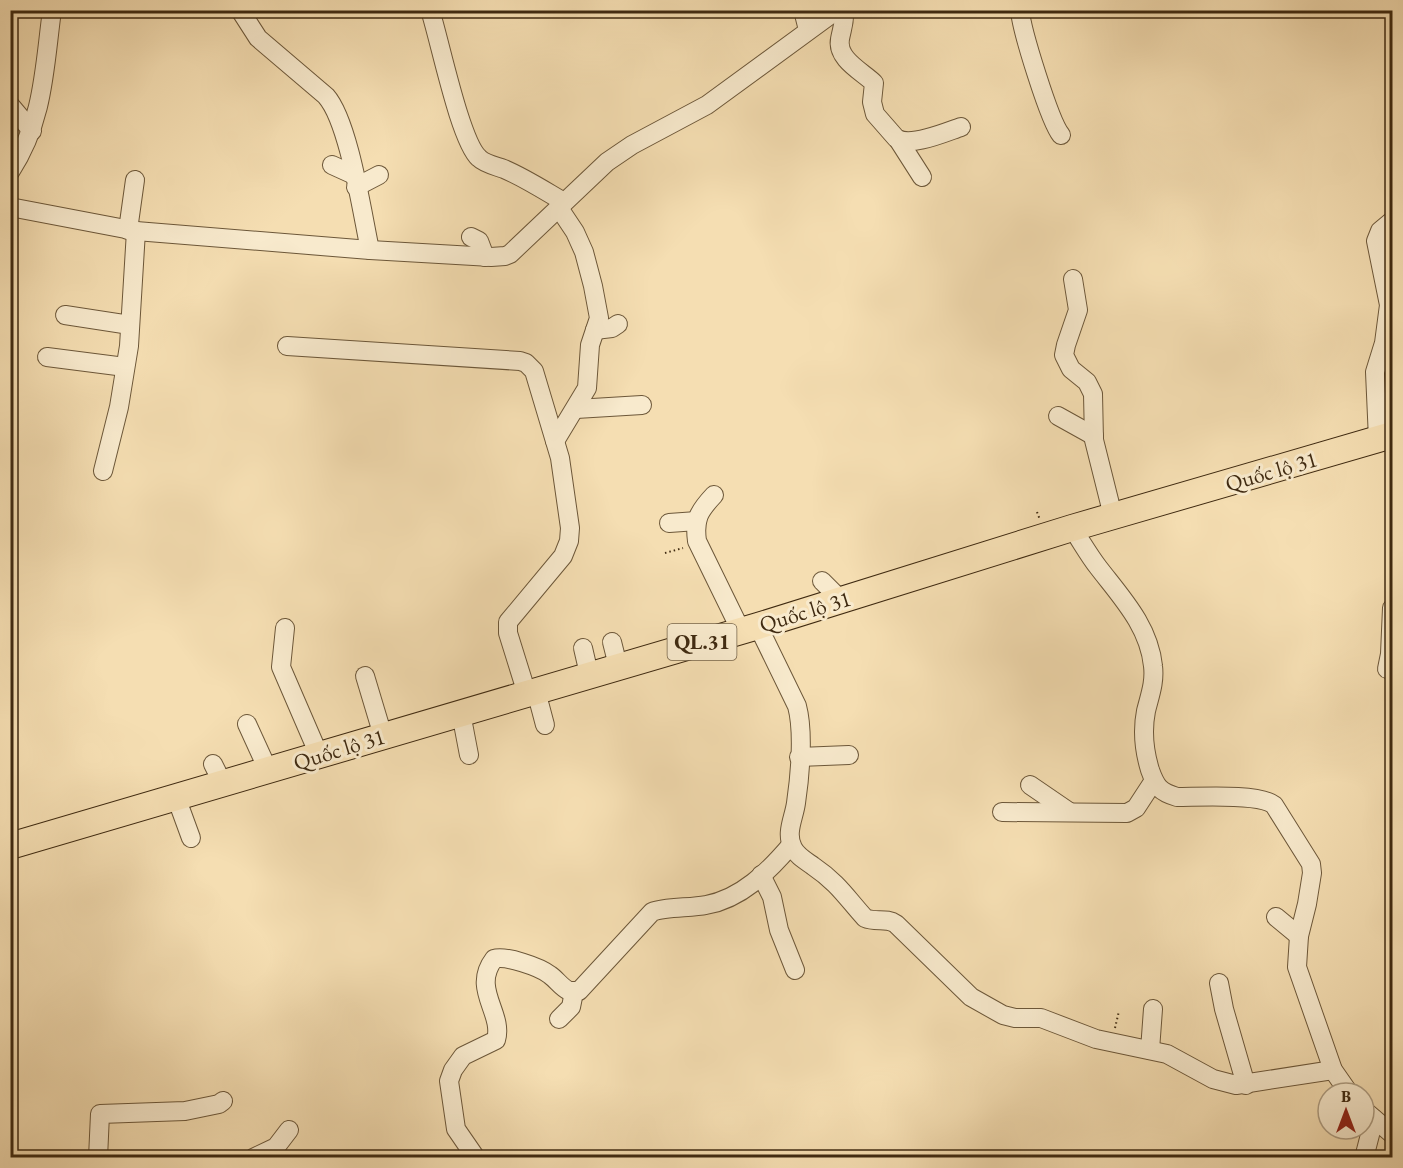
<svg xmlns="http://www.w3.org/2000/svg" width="1403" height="1168" font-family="'EB Garamond',serif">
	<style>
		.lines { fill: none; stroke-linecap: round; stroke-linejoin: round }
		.minor-casing { stroke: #6c5739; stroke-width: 20 }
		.highway-casing { stroke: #3f2a11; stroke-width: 28 }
		.path { stroke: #3f2a11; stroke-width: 2; stroke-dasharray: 1.5 3; stroke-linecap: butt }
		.minor { stroke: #f8eacd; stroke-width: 18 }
		.highway { stroke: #f5deb2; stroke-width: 26 }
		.labels { text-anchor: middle; stroke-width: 6; stroke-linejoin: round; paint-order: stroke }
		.shield { fill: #f8eacd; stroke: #766449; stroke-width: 1.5 }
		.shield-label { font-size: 21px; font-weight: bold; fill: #3f2a11 }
		.street-label { font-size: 22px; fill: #3f2a11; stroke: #f8eacd }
	</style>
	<rect width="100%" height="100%" fill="#f5deb2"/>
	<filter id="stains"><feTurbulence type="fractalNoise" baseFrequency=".00333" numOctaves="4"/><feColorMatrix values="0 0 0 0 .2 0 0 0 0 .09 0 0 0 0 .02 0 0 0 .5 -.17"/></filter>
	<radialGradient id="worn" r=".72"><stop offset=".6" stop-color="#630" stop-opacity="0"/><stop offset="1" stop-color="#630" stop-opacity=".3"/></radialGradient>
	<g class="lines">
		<g class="minor-casing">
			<g id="minor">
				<path d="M 240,10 L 258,38 L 326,96 C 349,122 362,213 370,250"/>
				<path d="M 430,10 C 440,41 460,141 479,158 C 485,164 496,166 504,169 C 525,178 545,191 564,202"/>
				<path d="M 803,10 L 808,30"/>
				<path d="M 844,10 C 845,22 842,28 840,39 C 836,59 863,72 874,83 L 872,102 L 875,114 L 896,138 C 910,148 946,132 961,127"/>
				<path d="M 1020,10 C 1021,29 1050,122 1061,135"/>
				<path d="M 10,105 L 32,131"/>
				<path d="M 899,141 L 922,177"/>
				<path d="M 332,165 L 354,175"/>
				<path d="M 10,172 C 44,120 44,70 52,10"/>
				<path d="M 356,187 L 379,175"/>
				<path d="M 10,207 L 136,231 L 370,250 L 491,257 L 505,256 L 510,254 L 607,162 L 632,145 L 707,105 L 837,10"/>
				<path d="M 128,230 L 135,180"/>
				<path d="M 471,237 L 479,241 L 485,257"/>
				<path d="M 1073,279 L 1078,310 L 1066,345 L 1064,355 L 1071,369 L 1087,382 L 1093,394 L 1094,440 L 1113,516"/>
				<path d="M 65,315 L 130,325"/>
				<path d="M 595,330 L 612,328 L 618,324"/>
				<path d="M 287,346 L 520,361 L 526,363 L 534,371 L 560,458 L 570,528 L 569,541 L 563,556 L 508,622 L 508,633 L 527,694"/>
				<path d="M 47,357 L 125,367"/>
				<path d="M 576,409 L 642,405"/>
				<path d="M 1058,416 L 1094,436"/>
				<path d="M 1378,439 L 1375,372 L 1384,343 L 1389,305 L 1376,241 L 1380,231 L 1392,221"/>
				<path d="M 555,441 L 587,388 L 590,345 L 599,318 L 593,286 L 584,252 L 575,232 L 559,208"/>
				<path d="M 103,471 L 119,407 L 129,346 L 136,231"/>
				<path d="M 714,495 C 699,511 694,519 697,541 L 741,631"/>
				<path d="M 669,523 L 697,521"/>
				<path d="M 1072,528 C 1081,541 1088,554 1098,567 C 1121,597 1149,626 1153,666 C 1155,682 1150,695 1146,711 C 1142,731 1144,750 1150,770 C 1156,787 1160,792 1177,797 C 1199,797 1259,793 1274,805 L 1311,864 L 1312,873 L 1307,904 L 1299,936 L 1297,967 L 1333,1070 L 1349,1093"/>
				<path d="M 822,581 L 841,600"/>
				<path d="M 758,626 L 797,706 C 804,732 800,776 796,803 C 794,818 785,833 793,848 C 797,856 806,861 813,866 C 838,883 846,897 865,918 C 876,923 886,917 896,924 L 971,997 L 1003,1015 L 1015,1018 L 1041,1018 L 1096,1039 L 1167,1054 L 1213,1079 L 1236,1085 L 1333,1070"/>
				<path d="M 285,628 L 281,667 L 319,755"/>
				<path d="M 612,642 L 618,666"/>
				<path d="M 583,648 L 589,674"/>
				<path d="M 1387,669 L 1390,654 L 1392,608"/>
				<path d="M 365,676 L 383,736"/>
				<path d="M 536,691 L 545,725"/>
				<path d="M 461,713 L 469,755"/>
				<path d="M 247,724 L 268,770"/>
				<path d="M 799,757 L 849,755"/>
				<path d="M 213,764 L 223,784"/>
				<path d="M 1030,785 L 1068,811"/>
				<path d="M 176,797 L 191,838"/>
				<path d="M 1002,812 L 1127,813 L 1136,808 L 1153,782"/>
				<path d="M 761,875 L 772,897 L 779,930 L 795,970"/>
				<path d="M 1276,917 L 1299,936"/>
				<path d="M 1219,983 L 1224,1009 L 1246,1085"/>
				<path d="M 559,1019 L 571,1007 L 574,992"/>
				<path d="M 1150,1050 L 1153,1009"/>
				<path d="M 1364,1110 L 1392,1134"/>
				<path d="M 98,1158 L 100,1114 L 185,1111 L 219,1104 L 223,1101"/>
				<path d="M 253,1158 L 276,1147 L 289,1130"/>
				<path d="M 476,1158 L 456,1129 L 449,1081 L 453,1070 L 463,1056 L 496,1040 C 504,1013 471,989 494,959 C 505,955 540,967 550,975 C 557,980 561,987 569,991 L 579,991 L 652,912 C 664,907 691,908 706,905 C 741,899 769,871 791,845"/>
				<path d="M 1364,1158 L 1374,1119"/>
			</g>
		</g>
		<g class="highway-casing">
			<path id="highway" d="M 10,846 L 758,626 L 1072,528 L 1392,435"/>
		</g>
		<g class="path">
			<path d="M 1037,512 L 1040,520"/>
			<path d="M 665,553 L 683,548"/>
			<path d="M 1115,1028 L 1119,1011"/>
		</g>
		<use href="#minor" class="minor"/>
		<use href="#highway" class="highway"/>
	</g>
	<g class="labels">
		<rect class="shield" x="667.5" y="624" width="69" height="36" rx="4.5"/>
		<g class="shield-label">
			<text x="702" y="649">QL.31</text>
		</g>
		<g class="street-label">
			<text transform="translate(1271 471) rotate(-16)" y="8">Quốc lộ 31</text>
			<text transform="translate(805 611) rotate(-17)" y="8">Quốc lộ 31</text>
			<text transform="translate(339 749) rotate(-17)" y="8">Quốc lộ 31</text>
		</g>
	</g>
	<rect width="1403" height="1168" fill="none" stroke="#f5deb2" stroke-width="36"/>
	<rect x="12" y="12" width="1379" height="1144" fill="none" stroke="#3f2a11" stroke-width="3"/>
	<rect x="18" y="18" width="1367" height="1132" fill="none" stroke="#3f2a11" stroke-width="1.5"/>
	<g transform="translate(1346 1111)"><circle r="28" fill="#f8eacd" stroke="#ae9d82" stroke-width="1.5"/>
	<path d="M0-4.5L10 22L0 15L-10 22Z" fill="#8f2418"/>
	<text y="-9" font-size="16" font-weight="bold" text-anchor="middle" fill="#3f2a11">B</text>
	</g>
	<rect width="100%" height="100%" filter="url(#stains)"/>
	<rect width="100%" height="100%" fill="url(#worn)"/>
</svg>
